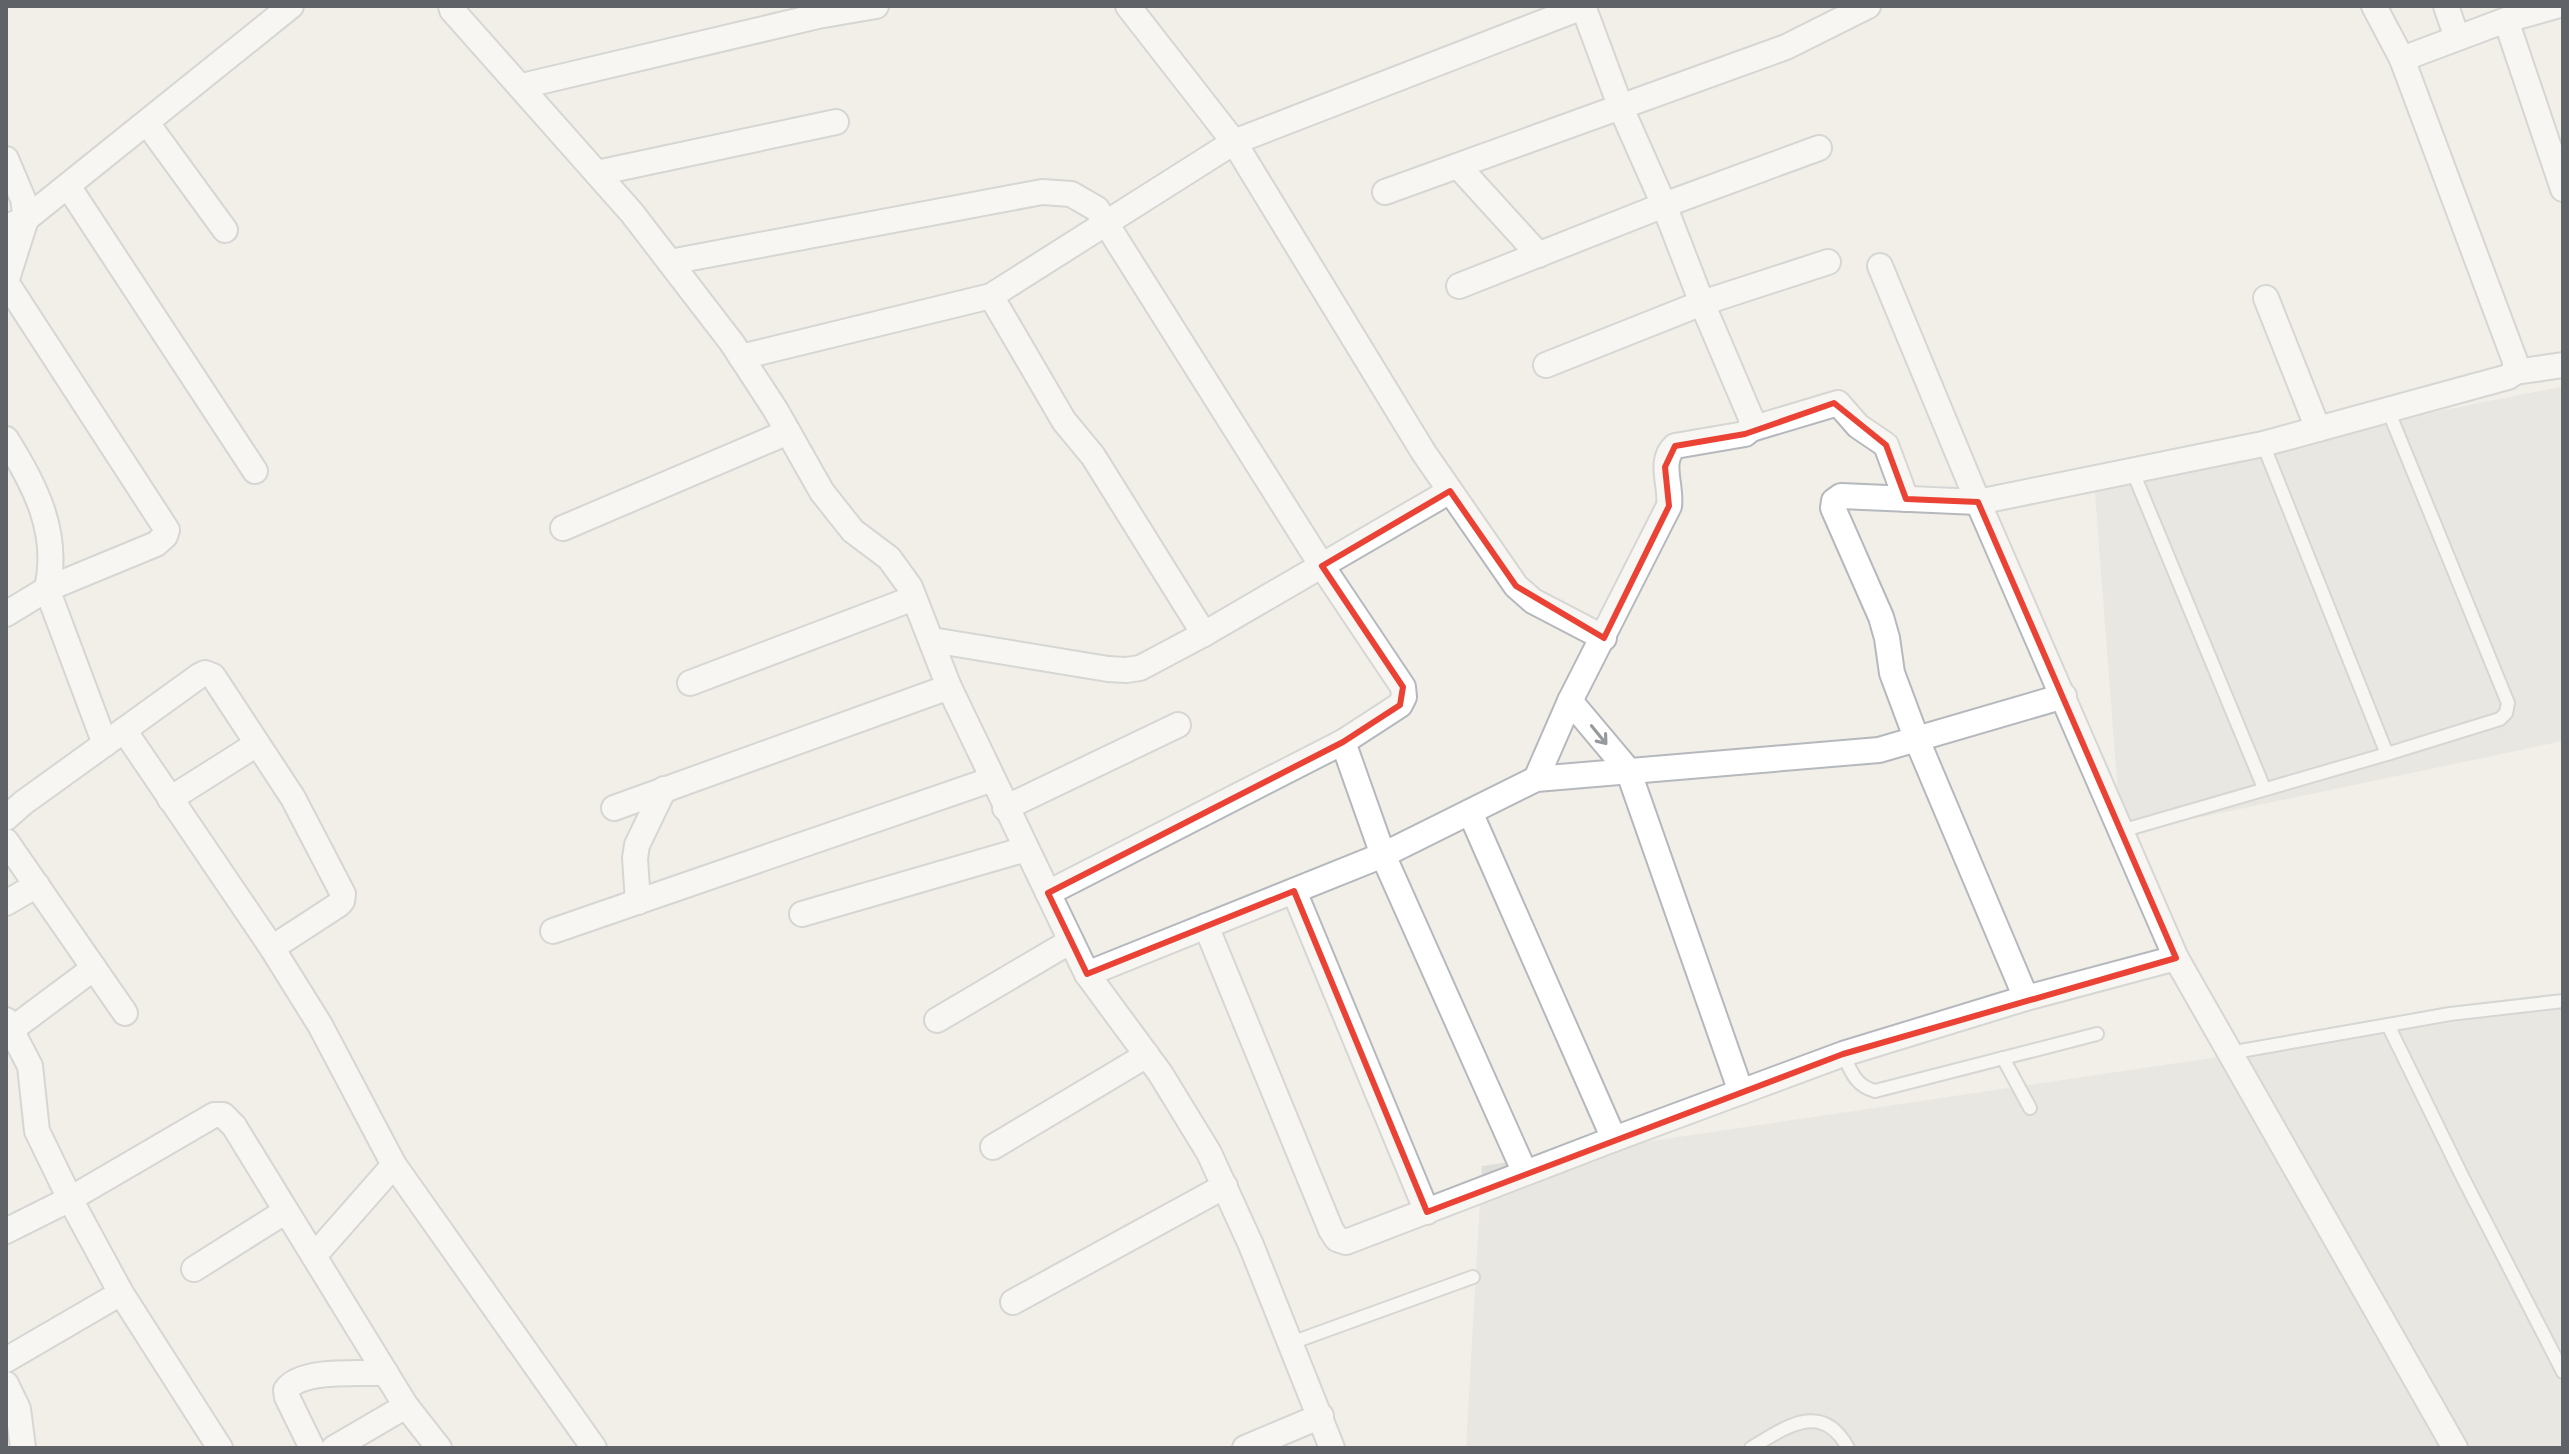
<svg xmlns="http://www.w3.org/2000/svg" width="2569" height="1454" font-family="'Archivo Narrow',sans-serif">
	<style>
		.industrial { fill: #e0deda }
		.lines { fill: none; stroke-linecap: round; stroke-linejoin: round }
		.service-casing { stroke: #b5b8bc; stroke-width: 16 }
		.minor-casing { stroke: #b5b8bc; stroke-width: 28 }
		.service { stroke: #fff; stroke-width: 12 }
		.minor { stroke: #fff; stroke-width: 24 }
		.oneway { stroke: #979a9d }
		.marked { fill: none; stroke: #ea4335; stroke-width: 6; stroke-linejoin: round }
	</style>
	<rect width="100%" height="100%" fill="#f1efe8"/>
	<g class="industrial">
		<path d="M 2560,387 L 2563,402 L 2563,741 L 2121,834 L 2094,480 Z"/>
		<path d="M 2563,1006 L 2563,1448 L 1466,1448 L 1482,1166 Z"/>
	</g>
	<g class="lines">
		<g class="service-casing">
			<g id="service">
				<path d="M 2263,444 L 2387,754"/>
				<path d="M 2133,472 L 2264,788"/>
				<path d="M 2121,831 L 2387,754 L 2500,719 L 2506,713 L 2508,703 L 2388,410"/>
				<path d="M 2388,1025 L 2463,1178 L 2563,1372"/>
				<path d="M 2229,1053 L 2450,1014 L 2563,1001"/>
				<path d="M 1843,1054 C 1851,1072 1856,1086 1875,1091 L 2097,1034"/>
				<path d="M 2003,1058 L 2030,1108"/>
				<path d="M 1291,1343 L 1473,1277"/>
				<path d="M 1751,1448 C 1786,1427 1822,1400 1848,1448"/>
			</g>
		</g>
		<g class="minor-casing">
			<g id="minor">
				<path d="M 451,6 L 452,10 L 632,213 L 732,343 L 775,409 L 822,492 L 853,531 L 889,558 L 910,587 L 949,687 L 1087,974 L 1160,1073 L 1209,1153 L 1251,1245 L 1332,1448"/>
				<path d="M 1128,6 L 1234,142 L 1424,453 L 1516,586 L 1533,601 L 1604,638"/>
				<path d="M 2446,6 L 2457,38"/>
				<path d="M 2506,20 L 2563,189"/>
				<path d="M 2402,59 L 2506,20 L 2556,6"/>
				<path d="M 522,86 L 818,16 L 876,6"/>
				<path d="M 147,123 L 225,230"/>
				<path d="M 6,159 L 23,199 L 26,219 L 6,282"/>
				<path d="M 1458,166 L 1539,255"/>
				<path d="M 597,173 L 836,122"/>
				<path d="M 68,186 L 255,471"/>
				<path d="M 1385,192 L 1786,47 L 1868,6"/>
				<path d="M 6,227 L 26,219 L 291,6"/>
				<path d="M 670,262 L 1042,192 L 1071,194 L 1097,209 L 1322,566 L 1403,687 L 1404,697 L 1400,705 L 1343,742 L 1383,855 L 1525,1173"/>
				<path d="M 1880,266 L 1978,502 L 2176,958 L 2455,1448"/>
				<path d="M 6,282 L 167,530 L 165,536 L 156,544 L 47,589 L 6,614"/>
				<path d="M 1459,286 L 1664,205 L 1819,148"/>
				<path d="M 991,296 L 1064,421 L 1093,456 L 1204,634"/>
				<path d="M 2266,298 L 2318,429"/>
				<path d="M 741,357 L 991,296 L 1234,142 L 1585,6"/>
				<path d="M 1546,365 L 1702,303 L 1828,262"/>
				<path d="M 2515,372 L 2563,365"/>
				<path d="M 1751,429 L 1838,403 L 1858,426 L 1886,445 L 1906,499"/>
				<path d="M 6,439 C 35,485 60,533 47,589 L 105,744"/>
				<path d="M 563,528 L 788,432"/>
				<path d="M 932,640 L 1108,669 L 1126,670 L 1140,668 L 1204,634 L 1450,491"/>
				<path d="M 690,683 L 914,598"/>
				<path d="M 1570,701 L 1628,770 L 1741,1092"/>
				<path d="M 124,730 L 272,948 L 320,1025 L 394,1165 L 594,1448"/>
				<path d="M 1536,779 L 1570,701 L 1669,506 C 1672,486 1658,461 1675,446 L 1745,434 L 1751,429 L 1751,418 L 1702,303 L 1664,205 L 1621,108 L 1583,6"/>
				<path d="M 170,799 L 257,744"/>
				<path d="M 614,808 L 949,687"/>
				<path d="M 1005,808 L 1178,725"/>
				<path d="M 1470,812 L 1614,1139"/>
				<path d="M 6,818 L 23,803 L 199,676 L 205,673 L 213,676 L 293,798 L 343,894 L 342,901 L 338,905 L 272,948"/>
				<path d="M 6,841 L 125,1013"/>
				<path d="M 1294,891 L 1427,1212"/>
				<path d="M 1048,893 L 1343,742"/>
				<path d="M 638,902 L 635,858 L 637,845 L 664,789"/>
				<path d="M 6,903 L 37,885"/>
				<path d="M 802,914 L 1026,849"/>
				<path d="M 1206,926 L 1331,1230 L 1337,1239 L 1346,1242 L 1614,1139 L 1843,1054 L 2026,998 L 2176,958"/>
				<path d="M 553,931 L 993,779"/>
				<path d="M 1087,974 L 1383,855 L 1536,779 L 1879,750 L 2064,696"/>
				<path d="M 2026,998 L 1917,740 L 1892,673 L 1887,638 L 1881,617 L 1833,508 L 1834,501 L 1841,496 L 1978,502 L 2263,444 L 2508,377 L 2515,372 L 2515,361 L 2402,59 L 2374,6"/>
				<path d="M 6,1020 L 30,1066 L 37,1131 L 70,1199 L 121,1293 L 220,1448"/>
				<path d="M 937,1020 L 1071,941"/>
				<path d="M 11,1030 L 94,968"/>
				<path d="M 993,1147 L 1147,1055"/>
				<path d="M 6,1231 L 70,1199 L 214,1115 L 223,1115 L 234,1126 L 406,1406 L 439,1448"/>
				<path d="M 314,1256 L 394,1165"/>
				<path d="M 194,1269 L 286,1211"/>
				<path d="M 1013,1302 L 1225,1186"/>
				<path d="M 6,1360 L 121,1293"/>
				<path d="M 6,1384 L 18,1409 L 23,1448"/>
				<path d="M 312,1448 L 287,1397 L 286,1390 C 301,1368 360,1374 386,1373"/>
				<path d="M 334,1448 L 406,1406"/>
				<path d="M 1245,1448 L 1321,1416"/>
			</g>
		</g>
		<use href="#service" class="service"/>
		<use href="#minor" class="minor"/>
	</g>
	<defs><path id="oneway-shaft" d="M-6 0H5M1.5-3L5.5 0L1.5 3" fill="none" stroke-width="1.6" stroke-linecap="round" stroke-linejoin="round" transform="scale(2)"/></defs>
	<use class="oneway" href="#oneway-shaft" transform="translate(1599 735) rotate(51)"/>
	<path d="M0 0H2569V1454H0ZM 1834,403 L 1886,445 L 1906,499 L 1978,502 L 2176,958 L 1843,1054 L 1427,1212 L 1294,891 L 1087,974 L 1048,893 L 1343,742 L 1400,705 L 1403,687 L 1322,566 L 1450,491 L 1516,586 L 1604,638 L 1669,506 L 1665,467 L 1675,446 L 1745,434 Z" fill="#f1efe8" fill-opacity=".55" fill-rule="evenodd"/>
	<path class="marked" d="M 1834,403 L 1886,445 L 1906,499 L 1978,502 L 2176,958 L 1843,1054 L 1427,1212 L 1294,891 L 1087,974 L 1048,893 L 1343,742 L 1400,705 L 1403,687 L 1322,566 L 1450,491 L 1516,586 L 1604,638 L 1669,506 L 1665,467 L 1675,446 L 1745,434 Z"/>
	<rect width="2569" height="1454" fill="none" stroke="#5f6368" stroke-width="16"/>
</svg>
